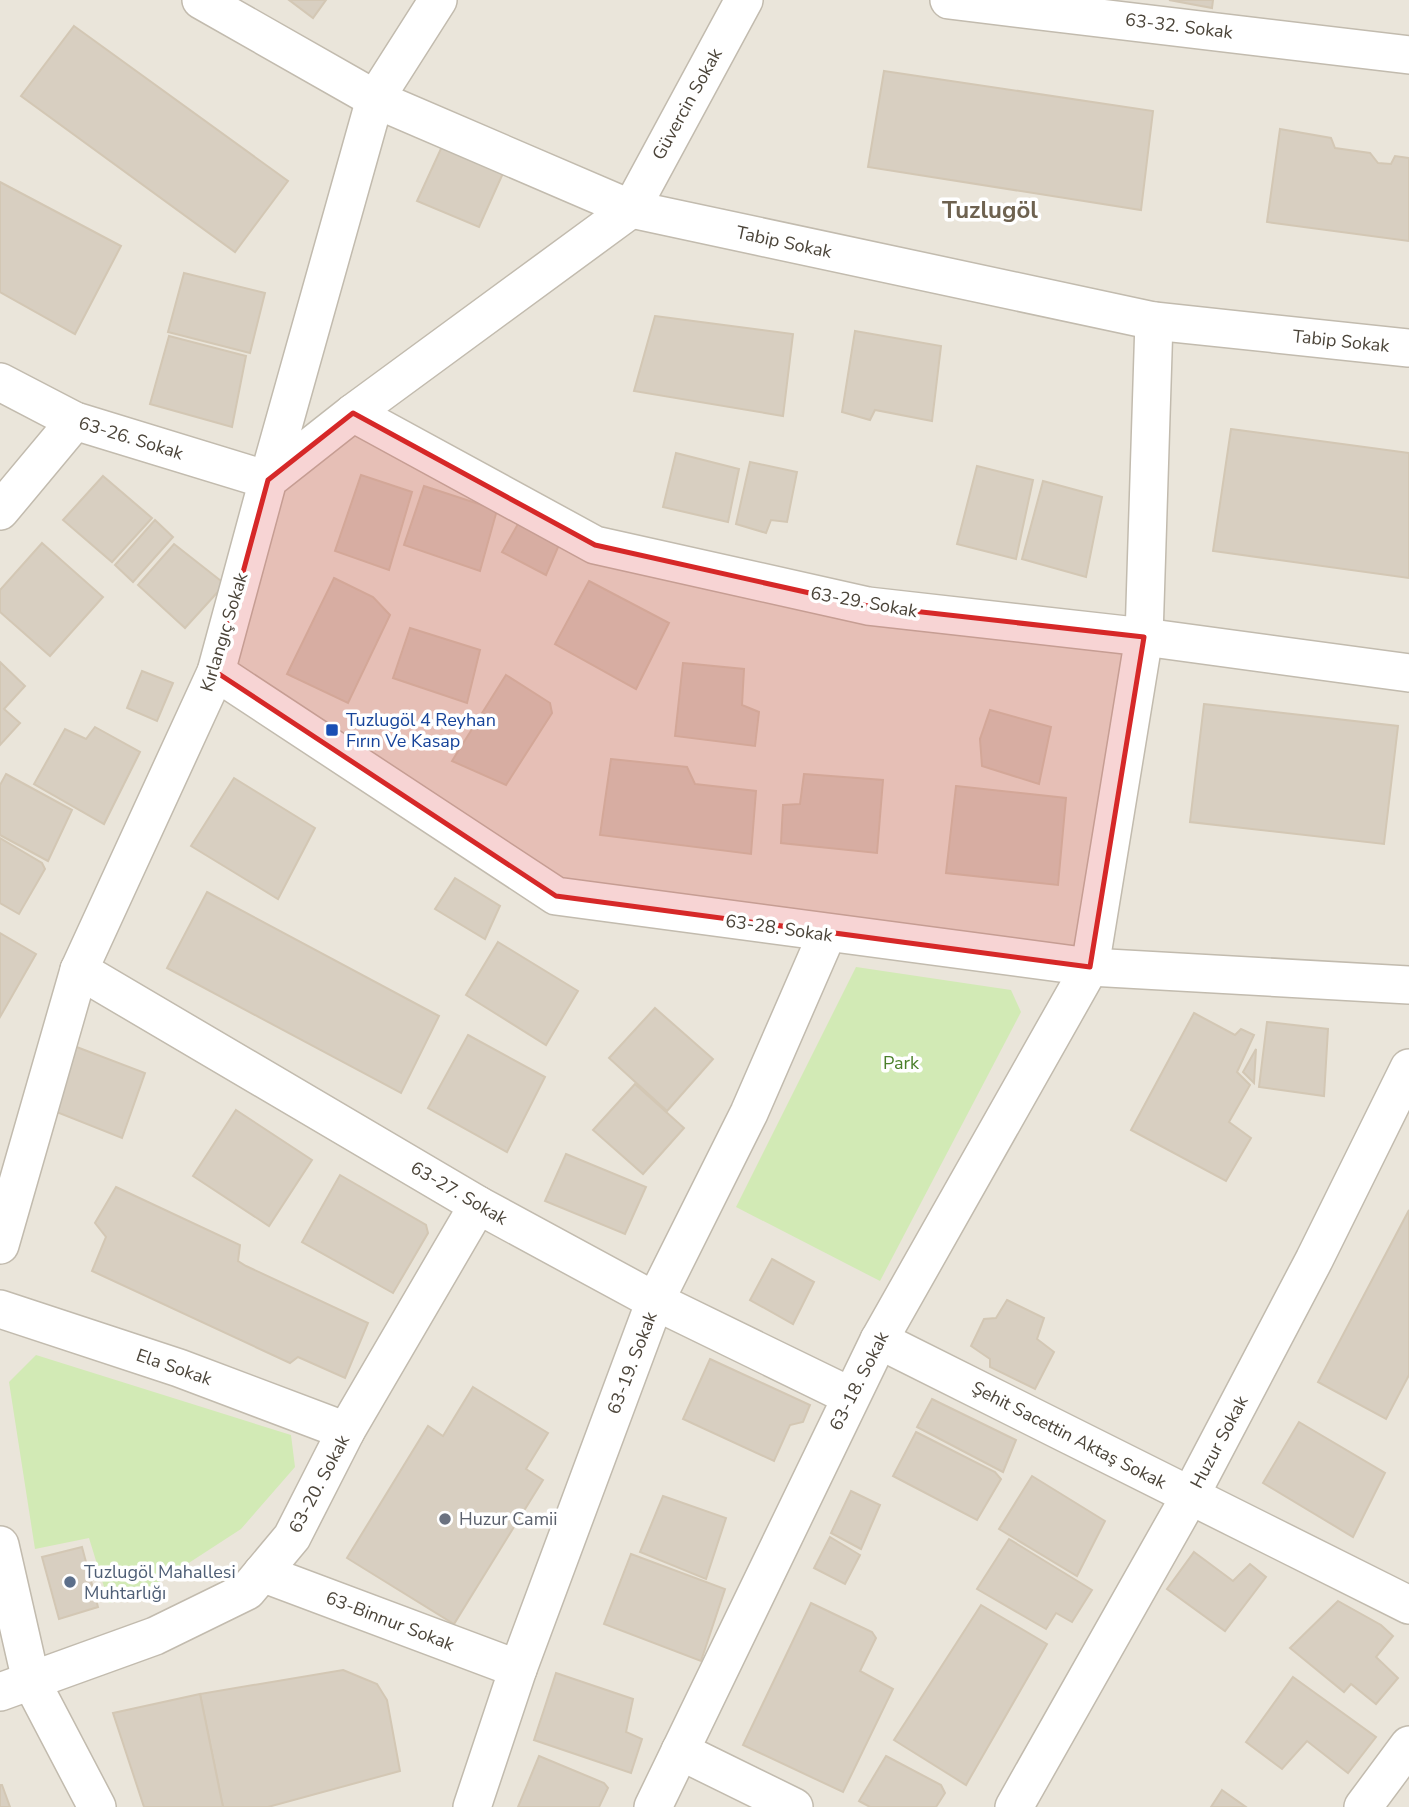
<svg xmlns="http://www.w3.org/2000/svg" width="1409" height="1807" font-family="'Nunito Sans',sans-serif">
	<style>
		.residential { fill: #eae5da }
		.green { fill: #d2eab5 }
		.building { fill: #d8cfc1; stroke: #d3c7b4; stroke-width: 2 }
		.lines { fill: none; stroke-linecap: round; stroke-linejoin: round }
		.street-casing { stroke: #c2bbae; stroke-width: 40 }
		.street { stroke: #fff; stroke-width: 37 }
		.marked { fill: #d62828; fill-opacity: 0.2; stroke: #d62828; stroke-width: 5; stroke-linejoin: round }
		.transit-dot { fill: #1a4fb4; stroke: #fff; stroke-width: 2.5 }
		.worship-dot { fill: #6b7280; stroke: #fff; stroke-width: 2.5 }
		.service-dot { fill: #5c6f8a; stroke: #fff; stroke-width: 2.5 }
		.labels { text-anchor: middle; stroke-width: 7; stroke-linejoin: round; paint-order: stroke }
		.street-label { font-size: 18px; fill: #4b4439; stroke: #fff }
		.transit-label { font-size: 18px; fill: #164399; stroke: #fff; text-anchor: start }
		.park-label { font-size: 18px; fill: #4a7f2a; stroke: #fff }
		.worship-label { font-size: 18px; fill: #5b616d; stroke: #fff; text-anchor: start }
		.service-label { font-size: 18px; fill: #4e5e75; stroke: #fff; text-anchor: start }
		.district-label { font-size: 24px; font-weight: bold; fill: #6e6250; stroke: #fff }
	</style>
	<rect width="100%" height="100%" fill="#f6f3ec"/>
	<rect class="residential" x="0" y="0" width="1409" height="1807"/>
	<g class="green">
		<path d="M 856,967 L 1011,990 L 1021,1012 L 880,1281 L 736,1207 Z"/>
		<path d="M 36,1355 L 291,1435 L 295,1467 L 241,1529 L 141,1594 L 109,1603 L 89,1538 L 35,1549 L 9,1382 Z"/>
	</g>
	<g class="building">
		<path d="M 289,0 L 326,0 L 313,18 Z"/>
		<path d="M 1169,0 L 1213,0 L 1212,8 Z"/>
		<path d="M 74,26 L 288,181 L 235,252 L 21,96 Z"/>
		<path d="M 884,71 L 1153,111 L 1141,210 L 868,167 Z"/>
		<path d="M 1280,129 L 1331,138 L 1335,148 L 1370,153 L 1378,163 L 1391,164 L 1395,156 L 1409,158 L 1409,241 L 1267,222 Z"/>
		<path d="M 444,142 L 504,171 L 479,227 L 417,201 Z"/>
		<path d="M 0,182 L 121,246 L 75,334 L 0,292 Z"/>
		<path d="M 184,273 L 265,293 L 250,353 L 168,332 Z"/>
		<path d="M 655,316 L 793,334 L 783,416 L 634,391 Z"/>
		<path d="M 855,331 L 941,346 L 932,421 L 875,410 L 870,420 L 842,412 Z"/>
		<path d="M 169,336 L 246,356 L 232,427 L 150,404 Z"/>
		<path d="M 1231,429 L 1409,453 L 1409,578 L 1213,551 Z"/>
		<path d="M 676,453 L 739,469 L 728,522 L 663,507 Z"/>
		<path d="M 750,462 L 797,472 L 787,522 L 771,520 L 766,533 L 736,524 Z"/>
		<path d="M 977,466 L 1033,480 L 1016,559 L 957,544 Z"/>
		<path d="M 361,475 L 412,492 L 389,570 L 335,551 Z"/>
		<path d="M 103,476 L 152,518 L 112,562 L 63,520 Z"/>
		<path d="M 1043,481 L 1102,497 L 1086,577 L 1022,559 Z"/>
		<path d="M 424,486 L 497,510 L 480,571 L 404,545 Z"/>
		<path d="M 522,517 L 562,538 L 546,575 L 502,552 Z"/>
		<path d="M 155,520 L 173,537 L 133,582 L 115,565 Z"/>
		<path d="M 42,543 L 103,597 L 50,656 L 0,612 L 0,590 Z"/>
		<path d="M 174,544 L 225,584 L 185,628 L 138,585 Z"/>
		<path d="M 334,578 L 373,597 L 390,615 L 348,703 L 287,674 Z"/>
		<path d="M 589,581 L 669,623 L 636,689 L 555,644 Z"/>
		<path d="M 410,628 L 480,650 L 467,703 L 393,678 Z"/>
		<path d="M 0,662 L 25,686 L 4,709 L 20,723 L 0,745 Z"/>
		<path d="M 683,663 L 744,669 L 742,705 L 759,712 L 755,746 L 675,736 Z"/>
		<path d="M 142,671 L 173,683 L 157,721 L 127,708 Z"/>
		<path d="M 506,675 L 550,703 L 552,713 L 506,785 L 452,761 Z"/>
		<path d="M 1204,704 L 1398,726 L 1384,844 L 1190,822 Z"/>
		<path d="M 990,710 L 1051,727 L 1039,784 L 982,766 L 980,739 Z"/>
		<path d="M 95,727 L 140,752 L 104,824 L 34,784 L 65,729 L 86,739 Z"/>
		<path d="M 611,759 L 687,767 L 695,784 L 756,791 L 751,854 L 600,835 Z"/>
		<path d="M 6,774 L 72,810 L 48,861 L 0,835 L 0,785 Z"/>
		<path d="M 804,774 L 883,780 L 877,853 L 781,843 L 783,805 L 800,804 Z"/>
		<path d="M 234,778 L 315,828 L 278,899 L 191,846 Z"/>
		<path d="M 956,786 L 1066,798 L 1058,885 L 946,873 Z"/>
		<path d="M 0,838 L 42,863 L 45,869 L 19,914 L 0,903 Z"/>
		<path d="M 455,878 L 500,906 L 485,939 L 435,909 Z"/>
		<path d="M 207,892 L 439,1016 L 401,1093 L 167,968 Z"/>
		<path d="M 0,933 L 36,954 L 0,1017 Z"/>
		<path d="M 498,942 L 578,991 L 546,1045 L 466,995 Z"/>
		<path d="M 655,1008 L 713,1059 L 667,1111 L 609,1058 Z"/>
		<path d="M 1194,1013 L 1235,1035 L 1241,1029 L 1254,1035 L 1237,1072 L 1250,1085 L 1229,1122 L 1251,1138 L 1226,1181 L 1131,1130 Z"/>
		<path d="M 1267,1022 L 1328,1029 L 1324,1096 L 1259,1087 Z"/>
		<path d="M 468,1035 L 545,1077 L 507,1152 L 428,1108 Z"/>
		<path d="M 74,1046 L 145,1073 L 122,1138 L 49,1109 Z"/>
		<path d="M 1256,1049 L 1254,1083 L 1243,1072 Z"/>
		<path d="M 635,1084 L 684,1128 L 643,1174 L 593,1130 Z"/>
		<path d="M 236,1110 L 312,1160 L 269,1226 L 193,1176 Z"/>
		<path d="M 566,1154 L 646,1187 L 625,1234 L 545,1201 Z"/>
		<path d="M 340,1175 L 426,1225 L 428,1233 L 393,1293 L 302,1242 Z"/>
		<path d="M 116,1187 L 240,1245 L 238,1261 L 246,1266 L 368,1323 L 345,1378 L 298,1357 L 290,1363 L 92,1271 L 106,1237 L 95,1223 Z"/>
		<path d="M 1409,1210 L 1409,1375 L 1386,1419 L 1318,1382 Z"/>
		<path d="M 772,1259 L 814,1282 L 793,1324 L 750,1300 Z"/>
		<path d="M 1007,1300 L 1044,1318 L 1037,1339 L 1054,1352 L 1035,1389 L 990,1367 L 990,1359 L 971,1346 L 984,1319 L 996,1318 Z"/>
		<path d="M 710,1359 L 810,1405 L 803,1422 L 790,1425 L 774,1461 L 683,1419 Z"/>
		<path d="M 473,1387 L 548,1433 L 526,1469 L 543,1480 L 454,1624 L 347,1558 L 428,1426 L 443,1436 Z"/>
		<path d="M 932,1399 L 1016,1440 L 1003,1472 L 917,1427 Z"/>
		<path d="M 1299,1422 L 1385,1473 L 1353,1537 L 1263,1483 Z"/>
		<path d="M 916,1432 L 995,1472 L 1001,1479 L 977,1520 L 893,1476 Z"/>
		<path d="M 1032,1476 L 1105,1521 L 1077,1576 L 999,1529 Z"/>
		<path d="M 851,1491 L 880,1505 L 861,1549 L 831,1533 Z"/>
		<path d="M 663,1496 L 726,1518 L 706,1579 L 640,1552 Z"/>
		<path d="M 830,1537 L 860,1555 L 845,1584 L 814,1568 Z"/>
		<path d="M 1009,1539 L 1092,1590 L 1072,1622 L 1056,1613 L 1046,1629 L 977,1589 Z"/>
		<path d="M 82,1547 L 98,1607 L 59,1619 L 42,1557 Z"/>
		<path d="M 1194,1552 L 1233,1581 L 1250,1564 L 1266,1577 L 1225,1631 L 1167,1589 Z"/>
		<path d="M 631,1554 L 725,1589 L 701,1661 L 604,1624 Z"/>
		<path d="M 1338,1601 L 1381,1625 L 1393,1636 L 1376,1657 L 1398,1678 L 1376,1704 L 1351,1684 L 1344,1692 L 1290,1648 Z"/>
		<path d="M 811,1603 L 872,1632 L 876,1638 L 860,1671 L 893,1689 L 843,1792 L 743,1745 Z"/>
		<path d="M 981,1605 L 1047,1644 L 966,1785 L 894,1740 Z"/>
		<path d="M 343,1670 L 377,1684 L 387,1700 L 400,1771 L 268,1807 L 223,1807 L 200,1694 Z"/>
		<path d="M 556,1673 L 633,1699 L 626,1732 L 642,1739 L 631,1773 L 534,1740 Z"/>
		<path d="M 1293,1677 L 1376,1737 L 1348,1773 L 1307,1741 L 1282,1769 L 1246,1742 Z"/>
		<path d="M 200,1694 L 223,1807 L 144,1807 L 113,1713 Z"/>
		<path d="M 539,1756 L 604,1783 L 608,1788 L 599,1807 L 518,1807 Z"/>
		<path d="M 886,1756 L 941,1785 L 945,1793 L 936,1807 L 870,1807 L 859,1801 Z"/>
		<path d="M 0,1785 L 2,1785 L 10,1807 L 0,1807 Z"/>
		<path d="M 1222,1790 L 1246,1807 L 1211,1807 Z"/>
	</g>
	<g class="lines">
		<g class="street-casing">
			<g id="street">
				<path d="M 201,0 L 375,99 L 631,209 L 1154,321 L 1409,348"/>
				<path d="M 949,0 L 1409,55"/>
				<path d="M 0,382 L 75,421 L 268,480 L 375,99 L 438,0"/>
				<path d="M 353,413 L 595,545 L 868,606 L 1144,637 L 1409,673"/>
				<path d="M 0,511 L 75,421"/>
				<path d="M 216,672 L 556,896 L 1090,967 L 1409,985"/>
				<path d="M 79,970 L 478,1205 L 655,1301 L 850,1396"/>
				<path d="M 0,1245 L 79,970 L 216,672 L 268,480 L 353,413 L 631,209 L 744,0"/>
				<path d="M 0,1309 L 179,1368 L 346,1431"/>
				<path d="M 879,1340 L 1409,1605"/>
				<path d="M 0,1545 L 31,1681 L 97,1807"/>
				<path d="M 262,1573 L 518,1669"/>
				<path d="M 0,1692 L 155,1636 L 247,1591 L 292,1537 L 346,1431 L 478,1205"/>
				<path d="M 680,1751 L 794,1807"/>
				<path d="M 472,1807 L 518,1669 L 655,1301 L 749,1113 L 827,934"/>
				<path d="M 653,1807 L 879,1340 L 1090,967 L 1144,637 L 1154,321"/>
				<path d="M 1014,1807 L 1190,1496 L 1314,1260 L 1409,1068"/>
				<path d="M 1363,1807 L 1409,1745"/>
			</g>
		</g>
		<use href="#street" class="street"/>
	</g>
	<path class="marked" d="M 353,413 L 595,545 L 868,606 L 1144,637 L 1090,967 L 556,896 L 216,672 L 268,480 Z"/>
	<rect class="transit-dot" x="325" y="723" width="14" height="14" rx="3.5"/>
	<circle class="worship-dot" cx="445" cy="1519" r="7"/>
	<circle class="service-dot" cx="70" cy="1582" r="7"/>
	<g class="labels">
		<g class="street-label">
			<text transform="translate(1179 26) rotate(7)" y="6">63-32. Sokak</text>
			<text transform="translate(687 104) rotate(-61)" y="6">Güvercin Sokak</text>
			<text transform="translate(784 242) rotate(12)" y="6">Tabip Sokak</text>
			<text transform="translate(1341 341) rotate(6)" y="6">Tabip Sokak</text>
			<text transform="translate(131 438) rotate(17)" y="6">63-26. Sokak</text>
			<text transform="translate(864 602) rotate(10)" y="6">63-29. Sokak</text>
			<text transform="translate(224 632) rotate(-73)" y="6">Kırlangıç Sokak</text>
			<text transform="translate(779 928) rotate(8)" y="6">63-28. Sokak</text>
			<text transform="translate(459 1193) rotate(30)" y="6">63-27. Sokak</text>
			<text transform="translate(632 1363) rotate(-69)" y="6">63-19. Sokak</text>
			<text transform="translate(174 1367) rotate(19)" y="6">Ela Sokak</text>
			<text transform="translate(859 1381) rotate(-63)" y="6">63-18. Sokak</text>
			<text transform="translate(1069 1435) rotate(27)" y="6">Şehit Sacettin Aktaş Sokak</text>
			<text transform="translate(1219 1442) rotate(-62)" y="6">Huzur Sokak</text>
			<text transform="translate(319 1484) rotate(-62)" y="6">63-20. Sokak</text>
			<text transform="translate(390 1621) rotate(21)" y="6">63-Binnur Sokak</text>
		</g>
		<g class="transit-label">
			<text x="346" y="726">Tuzlugöl 4 Reyhan<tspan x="346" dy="21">Fırın Ve Kasap</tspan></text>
		</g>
		<g class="park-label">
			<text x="901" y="1069">Park</text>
		</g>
		<g class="worship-label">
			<text x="459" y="1525">Huzur Camii</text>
		</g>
		<g class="service-label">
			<text x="84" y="1578">Tuzlugöl Mahallesi<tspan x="84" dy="21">Muhtarlığı</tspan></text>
		</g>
		<g class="district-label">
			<text x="990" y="218">Tuzlugöl</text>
		</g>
	</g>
</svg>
